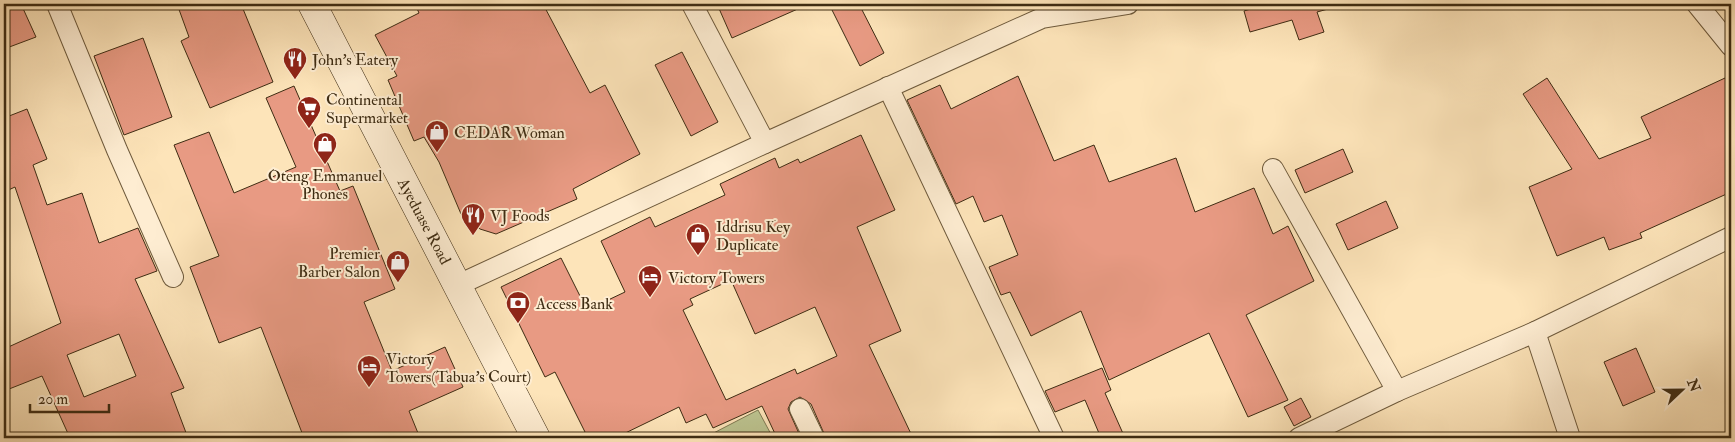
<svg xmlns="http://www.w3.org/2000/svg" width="1735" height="442" font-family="'IM FELL Double Pica',serif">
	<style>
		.green { fill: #bdc591; stroke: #7e7852 }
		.building { fill: #e89a83; stroke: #3e2c13; fill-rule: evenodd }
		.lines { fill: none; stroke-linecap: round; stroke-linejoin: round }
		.street-casing { stroke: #6e5a3c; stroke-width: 22 }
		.secondary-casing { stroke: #3e2c13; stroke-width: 29 }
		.street { stroke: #feedd2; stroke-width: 20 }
		.secondary { stroke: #feedd2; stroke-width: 28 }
		.labels { text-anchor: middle; stroke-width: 4; stroke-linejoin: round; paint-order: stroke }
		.poi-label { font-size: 16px; fill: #3e2c13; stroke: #feedd2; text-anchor: start }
		.street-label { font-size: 16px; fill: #3e2c13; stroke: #feedd2 }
	</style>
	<rect width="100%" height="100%" fill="#fde4b9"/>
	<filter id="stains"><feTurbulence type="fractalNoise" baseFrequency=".004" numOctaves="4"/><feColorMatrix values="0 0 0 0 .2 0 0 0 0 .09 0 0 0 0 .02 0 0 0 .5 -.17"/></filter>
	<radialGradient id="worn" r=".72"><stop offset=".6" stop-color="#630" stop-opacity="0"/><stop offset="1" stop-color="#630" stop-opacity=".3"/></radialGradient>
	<path class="green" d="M 758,410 L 773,438 L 704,438 Z"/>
	<g class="building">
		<path d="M 4,4 L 21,4 L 36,37 L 4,49 Z"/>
		<path d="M 177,4 L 241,4 L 273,82 L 210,108 L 181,41 L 189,37 Z"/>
		<path d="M 415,4 L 543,4 L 590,93 L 605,85 L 640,154 L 573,189 L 577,199 L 496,234 L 480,229 L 461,214 L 439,162 L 424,137 L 414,141 L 388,80 L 397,76 L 375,35 L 419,13 Z"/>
		<path d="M 717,4 L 809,4 L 732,38 Z"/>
		<path d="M 829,4 L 859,4 L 884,53 L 860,66 Z"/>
		<path d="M 1267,4 L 1327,4 L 1328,9 L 1317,12 L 1324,32 L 1299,40 L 1292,20 L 1250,32 L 1244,11 Z"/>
		<path d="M 143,38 L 172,117 L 124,135 L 94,56 Z"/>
		<path d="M 682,52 L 718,122 L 691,136 L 655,65 Z"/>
		<path d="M 1018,76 L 1054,161 L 1094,145 L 1109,182 L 1176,158 L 1195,212 L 1254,188 L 1273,234 L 1288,226 L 1314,281 L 1246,315 L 1288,400 L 1248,417 L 1209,333 L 1109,380 L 1081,311 L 1031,336 L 1010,292 L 1001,295 L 989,267 L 1018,255 L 1002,215 L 984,222 L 973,196 L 956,204 L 907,100 L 940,85 L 951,109 Z"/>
		<path d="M 1547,78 L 1599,159 L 1651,138 L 1641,117 L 1725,78 L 1731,91 L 1731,192 L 1640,233 L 1642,238 L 1609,250 L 1604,237 L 1557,256 L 1529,187 L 1572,169 L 1523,94 Z"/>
		<path d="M 294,86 L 340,191 L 353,186 L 395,289 L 364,302 L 392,371 L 445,347 L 463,387 L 409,411 L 420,438 L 304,438 L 261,327 L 219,343 L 190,267 L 219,256 L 174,145 L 209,132 L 234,193 L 296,167 L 266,98 Z"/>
		<path d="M 27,109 L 47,159 L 33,165 L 47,205 L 82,193 L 99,243 L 138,228 L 157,271 L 135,279 L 184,388 L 171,393 L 188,438 L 70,438 L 42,376 L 4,391 L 4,349 L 61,323 L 15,187 L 4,192 L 4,118 ZM 119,334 L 136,376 L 84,397 L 67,355 Z"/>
		<path d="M 861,135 L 895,210 L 857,227 L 901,331 L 869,345 L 913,438 L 826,438 L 811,404 L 800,397 L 791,402 L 788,409 L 801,438 L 777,438 L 762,406 L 713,428 L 706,414 L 686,423 L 679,407 L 615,438 L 588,438 L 555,372 L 545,377 L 501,287 L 561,258 L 587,310 L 625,292 L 601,241 L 650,217 L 655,227 L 725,195 L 720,184 L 775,158 L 779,168 L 798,159 L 800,163 ZM 731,280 L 755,334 L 815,307 L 837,356 L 797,374 L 795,369 L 726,400 L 683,310 L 693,305 L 690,299 Z"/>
		<path d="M 1343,149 L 1353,172 L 1305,193 L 1295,170 Z"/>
		<path d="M 1386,201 L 1398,228 L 1348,250 L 1336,224 Z"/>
		<path d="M 1636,348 L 1655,392 L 1623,406 L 1604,362 Z"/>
		<path d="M 1102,368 L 1111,390 L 1105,393 L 1125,438 L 1101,438 L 1085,400 L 1055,412 L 1045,391 Z"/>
		<path d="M 1301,398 L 1311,417 L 1294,426 L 1284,407 Z"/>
	</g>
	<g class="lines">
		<g class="street-casing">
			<g id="street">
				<path d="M 57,4 L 117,150 L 173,277"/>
				<path d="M 692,4 L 765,143"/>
				<path d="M 1697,4 L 1731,46"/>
				<path d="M 888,87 L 1054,438"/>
				<path d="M 1273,169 L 1397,391"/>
				<path d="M 458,285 L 765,143 L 1042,18 L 1128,4"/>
				<path d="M 1535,332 L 1570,438"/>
				<path d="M 800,409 L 814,438"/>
				<path d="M 1299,438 L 1397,391 L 1535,332 L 1731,237"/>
			</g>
		</g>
		<g class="secondary-casing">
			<path id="secondary" d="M 312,4 L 536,438"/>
		</g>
		<use href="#street" class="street"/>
		<use href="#secondary" class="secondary"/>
	</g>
	<defs>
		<g id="restaurant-pin" transform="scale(1.25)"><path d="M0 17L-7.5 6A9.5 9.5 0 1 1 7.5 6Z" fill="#8f2418" stroke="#feedd2"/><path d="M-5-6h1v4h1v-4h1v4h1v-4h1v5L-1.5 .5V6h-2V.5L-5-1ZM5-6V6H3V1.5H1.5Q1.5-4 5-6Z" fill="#fff"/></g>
		<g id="supermarket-pin" transform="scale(1.25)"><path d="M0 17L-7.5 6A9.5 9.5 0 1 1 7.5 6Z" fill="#8f2418" stroke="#feedd2"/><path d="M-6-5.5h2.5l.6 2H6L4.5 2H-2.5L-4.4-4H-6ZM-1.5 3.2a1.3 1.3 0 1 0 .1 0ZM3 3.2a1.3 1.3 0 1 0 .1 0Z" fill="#fff"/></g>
		<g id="shop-pin" transform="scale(1.25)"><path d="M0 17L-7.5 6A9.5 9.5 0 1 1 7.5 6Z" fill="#8f2418" stroke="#feedd2"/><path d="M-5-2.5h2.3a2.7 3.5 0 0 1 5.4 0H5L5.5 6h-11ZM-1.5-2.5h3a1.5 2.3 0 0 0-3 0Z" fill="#fff"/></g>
		<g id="hotel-pin" transform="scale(1.25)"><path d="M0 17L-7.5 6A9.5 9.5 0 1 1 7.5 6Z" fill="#8f2418" stroke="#feedd2"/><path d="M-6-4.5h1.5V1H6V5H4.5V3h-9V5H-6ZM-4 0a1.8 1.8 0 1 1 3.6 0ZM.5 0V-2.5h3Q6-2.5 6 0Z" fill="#fff"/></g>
		<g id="bank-pin" transform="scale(1.25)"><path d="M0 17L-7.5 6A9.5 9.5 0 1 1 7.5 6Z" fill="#8f2418" stroke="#feedd2"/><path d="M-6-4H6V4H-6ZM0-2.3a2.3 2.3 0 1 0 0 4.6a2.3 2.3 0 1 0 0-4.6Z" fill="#fff"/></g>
	</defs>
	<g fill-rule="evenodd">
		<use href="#restaurant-pin" x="295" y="59"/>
		<use href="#supermarket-pin" x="309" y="108"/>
		<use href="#shop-pin" x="437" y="132"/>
		<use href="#shop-pin" x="325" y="144"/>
		<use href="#restaurant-pin" x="473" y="215"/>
		<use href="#shop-pin" x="698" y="235"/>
		<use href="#shop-pin" x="398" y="262"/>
		<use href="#hotel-pin" x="650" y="277"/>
		<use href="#bank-pin" x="518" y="303"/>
		<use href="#hotel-pin" x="369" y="367"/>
	</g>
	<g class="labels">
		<g class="poi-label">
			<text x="312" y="65">John's Eatery</text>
			<text x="326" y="105">Continental<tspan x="326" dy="18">Supermarket</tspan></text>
			<text x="454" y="138">CEDAR Woman</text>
			<text x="325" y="181" text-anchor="middle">Oteng Emmanuel<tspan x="325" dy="18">Phones</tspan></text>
			<text x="490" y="221">VJ Foods</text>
			<text x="716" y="232">Iddrisu Key<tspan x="716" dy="18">Duplicate</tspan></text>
			<text x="380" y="259" text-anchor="end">Premier<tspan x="380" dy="18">Barber Salon</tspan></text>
			<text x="668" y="283">Victory Towers</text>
			<text x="536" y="309">Access Bank</text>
			<text x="386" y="364">Victory<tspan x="386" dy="18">Towers(Tabua's Court)</tspan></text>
		</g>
		<g class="street-label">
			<text transform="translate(425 221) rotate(62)" y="6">Ayeduase Road</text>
		</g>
	</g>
	<rect width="1735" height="442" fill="none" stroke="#fde4b9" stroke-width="20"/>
	<rect x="5" y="5" width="1725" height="432" fill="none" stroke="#3e2c13" stroke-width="2.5"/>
	<rect x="10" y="10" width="1715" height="422" fill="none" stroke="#3e2c13"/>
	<g transform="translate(1682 390) rotate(68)" stroke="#feedd2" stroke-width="4" paint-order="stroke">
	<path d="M0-4L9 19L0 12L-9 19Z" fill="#3e2c13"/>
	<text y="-8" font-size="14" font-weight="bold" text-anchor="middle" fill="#3e2c13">N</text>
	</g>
	<path d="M30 404v8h79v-8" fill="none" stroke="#3e2c13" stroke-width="2.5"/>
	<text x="38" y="404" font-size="15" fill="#3e2c13" stroke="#feedd2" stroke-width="4" paint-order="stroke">20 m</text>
	<rect width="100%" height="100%" filter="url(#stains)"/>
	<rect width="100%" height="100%" fill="url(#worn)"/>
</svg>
